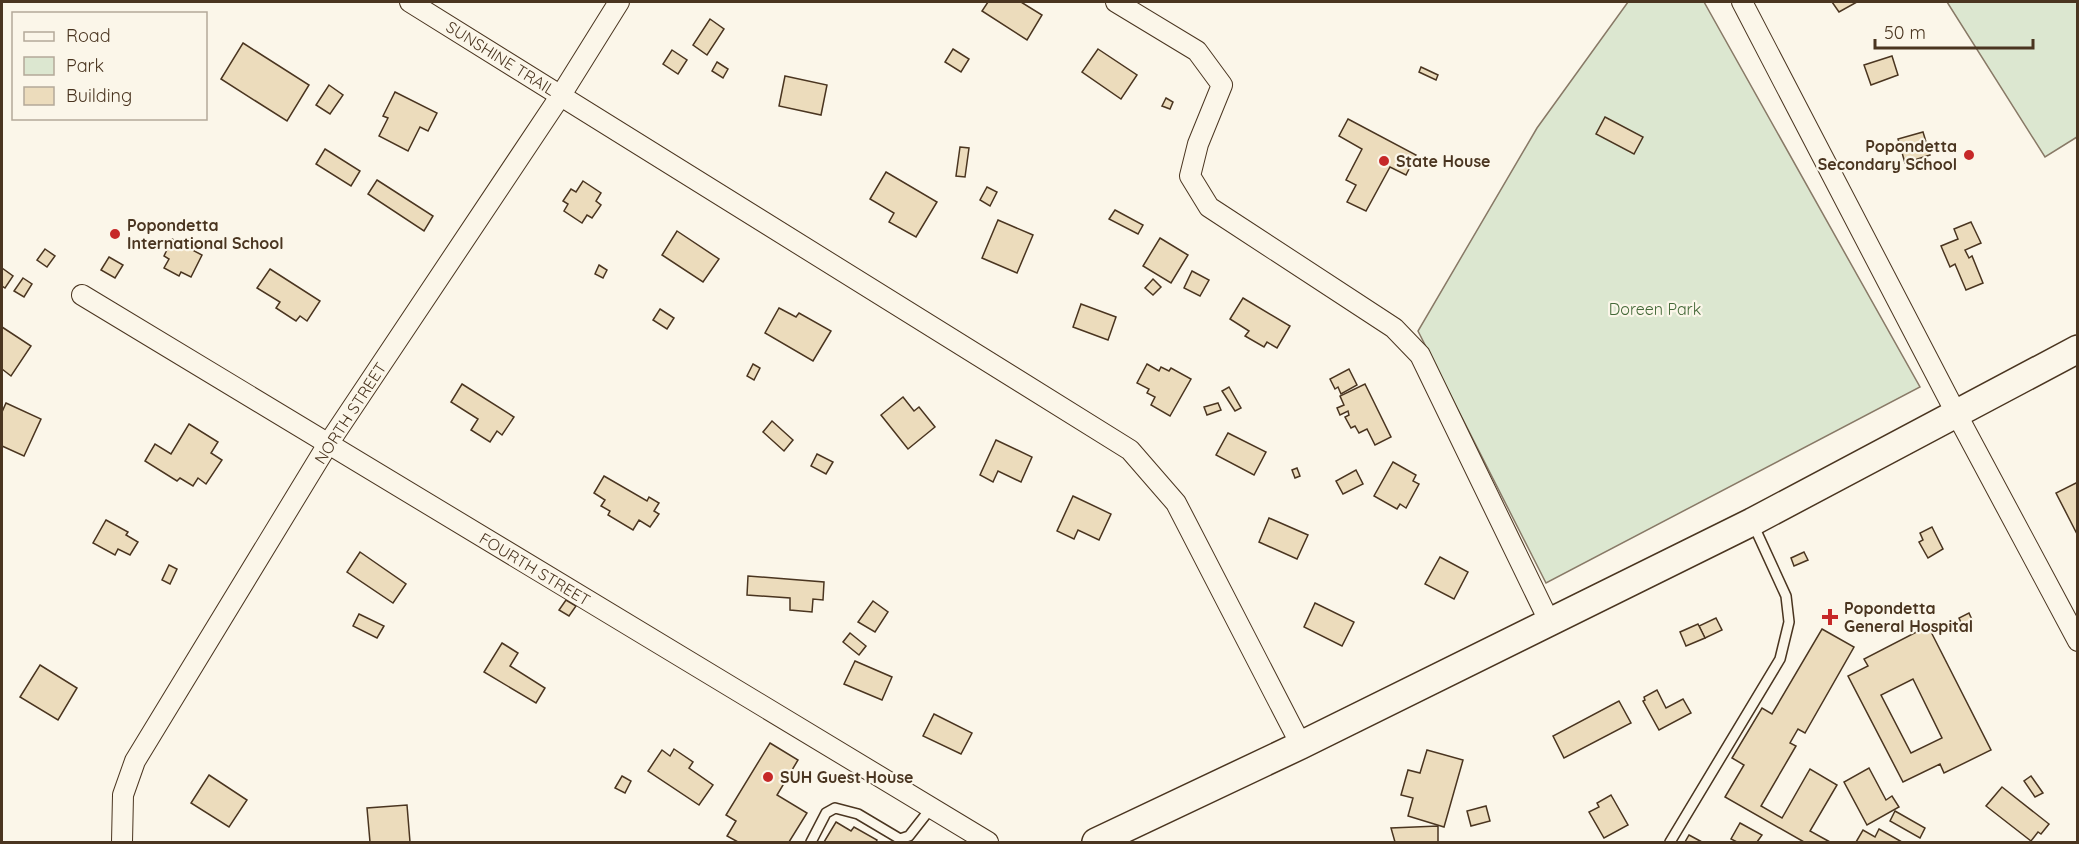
<svg xmlns="http://www.w3.org/2000/svg" width="2079" height="844" font-family="Quicksand,sans-serif">
	<style>
		.green { fill: #dce7d0; stroke: #887966; stroke-width: 1.5 }
		.building { fill: #ecdcbc; stroke: #4a3520; stroke-width: 1.5; fill-rule: evenodd }
		.lines { fill: none; stroke-linecap: round; stroke-linejoin: round }
		.service-casing { stroke: #4a3520; stroke-width: 12 }
		.minor-casing { stroke: #4a3520; stroke-width: 22 }
		.secondary-casing { stroke: #4a3520; stroke-width: 30 }
		.service { stroke: #fbf6e9; stroke-width: 9 }
		.minor { stroke: #fbf6e9; stroke-width: 20 }
		.secondary { stroke: #fbf6e9; stroke-width: 27 }
		.poi-dot { fill: #c62828; stroke: #fbf6e9; stroke-width: 2 }
		.labels { text-anchor: middle; stroke-width: 4.5; stroke-linejoin: round; paint-order: stroke }
		.street-label { font-size: 16px; fill: #4a3520; stroke: #fbf6e9 }
		.poi-label { font-size: 16px; font-weight: bold; fill: #4a3520; stroke: #fbf6e9; text-anchor: start }
		.park-label { font-size: 16px; fill: #436837; stroke: #fbf6e9 }
	</style>
	<rect width="100%" height="100%" fill="#fbf6e9"/>
	<g class="green">
		<path d="M 1628,2 L 1704,2 L 1920,387 L 1546,583 L 1418,331 L 1537,128 Z"/>
		<path d="M 1947,2 L 2077,2 L 2077,137 L 2045,157 Z"/>
	</g>
	<g class="building">
		<path d="M 988,2 L 1021,2 L 1042,15 L 1027,40 L 982,11 Z"/>
		<path d="M 1832,2 L 1857,2 L 1839,12 Z"/>
		<path d="M 710,19 L 724,29 L 707,55 L 693,45 Z"/>
		<path d="M 243,43 L 309,85 L 287,121 L 221,79 Z"/>
		<path d="M 953,49 L 969,59 L 961,72 L 945,62 Z"/>
		<path d="M 1098,49 L 1137,75 L 1121,99 L 1082,72 Z"/>
		<path d="M 672,50 L 687,60 L 678,74 L 663,64 Z"/>
		<path d="M 1892,56 L 1898,75 L 1871,85 L 1864,65 Z"/>
		<path d="M 717,62 L 728,69 L 723,78 L 712,71 Z"/>
		<path d="M 1421,67 L 1438,75 L 1436,80 L 1419,72 Z"/>
		<path d="M 785,76 L 827,85 L 821,115 L 779,106 Z"/>
		<path d="M 329,85 L 343,95 L 330,114 L 316,105 Z"/>
		<path d="M 395,92 L 437,113 L 428,131 L 420,127 L 408,151 L 379,136 L 388,118 L 383,116 Z"/>
		<path d="M 1166,98 L 1173,102 L 1170,109 L 1162,106 Z"/>
		<path d="M 1605,117 L 1643,137 L 1634,154 L 1596,134 Z"/>
		<path d="M 1348,119 L 1416,155 L 1406,175 L 1390,167 L 1366,211 L 1347,202 L 1356,185 L 1346,180 L 1362,149 L 1339,136 Z"/>
		<path d="M 1923,132 L 1930,155 L 1905,163 L 1898,139 Z"/>
		<path d="M 960,147 L 969,148 L 965,177 L 956,176 Z"/>
		<path d="M 325,149 L 360,171 L 351,186 L 316,164 Z"/>
		<path d="M 886,172 L 937,202 L 916,237 L 889,222 L 894,213 L 870,199 Z"/>
		<path d="M 377,180 L 433,216 L 424,231 L 368,194 Z"/>
		<path d="M 583,181 L 601,193 L 596,201 L 601,205 L 592,218 L 587,215 L 582,223 L 564,211 L 568,204 L 563,201 L 571,189 L 576,192 Z"/>
		<path d="M 987,187 L 997,192 L 990,206 L 980,200 Z"/>
		<path d="M 1115,210 L 1143,225 L 1138,234 L 1109,219 Z"/>
		<path d="M 998,220 L 1033,235 L 1017,273 L 982,258 Z"/>
		<path d="M 1971,222 L 1981,243 L 1965,250 L 1969,258 L 1972,256 L 1983,283 L 1966,290 L 1955,264 L 1950,267 L 1941,246 L 1958,239 L 1954,229 Z"/>
		<path d="M 677,231 L 719,259 L 703,282 L 662,255 Z"/>
		<path d="M 1160,238 L 1188,255 L 1171,283 L 1143,266 Z"/>
		<path d="M 172,239 L 202,255 L 191,277 L 181,272 L 179,276 L 164,268 L 169,259 L 164,256 Z"/>
		<path d="M 45,249 L 55,256 L 47,267 L 37,260 Z"/>
		<path d="M 109,257 L 123,265 L 115,278 L 101,270 Z"/>
		<path d="M 599,265 L 607,270 L 603,278 L 595,274 Z"/>
		<path d="M 2,268 L 13,276 L 5,288 L 2,286 Z"/>
		<path d="M 270,269 L 320,301 L 307,321 L 300,316 L 296,321 L 276,308 L 280,302 L 257,288 Z"/>
		<path d="M 1192,271 L 1209,280 L 1200,296 L 1184,288 Z"/>
		<path d="M 23,278 L 32,284 L 24,297 L 14,291 Z"/>
		<path d="M 1153,279 L 1161,287 L 1153,295 L 1145,288 Z"/>
		<path d="M 1243,298 L 1290,326 L 1277,348 L 1267,342 L 1264,347 L 1245,336 L 1249,331 L 1230,319 Z"/>
		<path d="M 1081,304 L 1116,317 L 1108,340 L 1073,327 Z"/>
		<path d="M 779,308 L 796,317 L 799,313 L 831,331 L 813,361 L 765,333 Z"/>
		<path d="M 660,309 L 674,318 L 667,329 L 653,320 Z"/>
		<path d="M 2,327 L 31,346 L 11,376 L 2,369 Z"/>
		<path d="M 753,364 L 760,368 L 754,380 L 747,376 Z"/>
		<path d="M 1147,364 L 1159,371 L 1161,367 L 1169,371 L 1171,368 L 1191,379 L 1170,416 L 1151,405 L 1155,397 L 1147,393 L 1149,389 L 1137,383 Z"/>
		<path d="M 1349,369 L 1357,385 L 1341,394 L 1338,387 L 1335,389 L 1330,379 Z"/>
		<path d="M 462,384 L 514,417 L 502,435 L 497,431 L 490,442 L 471,430 L 478,419 L 451,402 Z"/>
		<path d="M 1365,384 L 1391,437 L 1375,445 L 1367,429 L 1359,433 L 1355,426 L 1351,428 L 1345,417 L 1349,415 L 1348,411 L 1340,415 L 1337,408 L 1344,405 L 1340,396 Z"/>
		<path d="M 1229,387 L 1241,408 L 1235,411 L 1222,391 Z"/>
		<path d="M 903,397 L 914,411 L 919,407 L 935,427 L 908,449 L 881,415 Z"/>
		<path d="M 6,403 L 41,419 L 24,456 L 2,446 L 2,412 Z"/>
		<path d="M 1218,403 L 1221,410 L 1207,415 L 1204,407 Z"/>
		<path d="M 772,421 L 793,440 L 784,451 L 763,432 Z"/>
		<path d="M 189,424 L 218,442 L 211,453 L 222,460 L 206,484 L 198,478 L 193,486 L 180,478 L 177,481 L 145,461 L 155,444 L 171,454 Z"/>
		<path d="M 1228,433 L 1266,452 L 1254,475 L 1216,455 Z"/>
		<path d="M 996,440 L 1032,457 L 1021,482 L 998,471 L 993,482 L 980,475 Z"/>
		<path d="M 817,454 L 833,462 L 826,474 L 811,466 Z"/>
		<path d="M 1393,462 L 1416,475 L 1413,481 L 1419,484 L 1406,508 L 1400,504 L 1397,509 L 1374,496 Z"/>
		<path d="M 1297,468 L 1300,476 L 1295,478 L 1292,470 Z"/>
		<path d="M 1356,470 L 1363,484 L 1343,494 L 1336,481 Z"/>
		<path d="M 604,476 L 647,501 L 649,497 L 659,503 L 654,511 L 659,514 L 650,527 L 639,520 L 633,530 L 608,515 L 610,511 L 601,506 L 605,500 L 594,493 Z"/>
		<path d="M 2078,482 L 2078,536 L 2056,493 Z"/>
		<path d="M 1073,496 L 1111,514 L 1099,540 L 1078,530 L 1074,539 L 1057,531 Z"/>
		<path d="M 1269,518 L 1308,535 L 1297,559 L 1259,542 Z"/>
		<path d="M 106,520 L 128,532 L 126,535 L 138,542 L 130,555 L 118,549 L 115,555 L 93,543 Z"/>
		<path d="M 1932,527 L 1943,549 L 1928,558 L 1919,542 L 1923,540 L 1920,533 Z"/>
		<path d="M 360,552 L 406,584 L 393,603 L 347,572 Z"/>
		<path d="M 1804,552 L 1808,560 L 1794,566 L 1791,558 Z"/>
		<path d="M 1440,557 L 1468,572 L 1454,599 L 1425,584 Z"/>
		<path d="M 169,565 L 177,569 L 170,584 L 162,580 Z"/>
		<path d="M 748,576 L 824,582 L 823,600 L 813,599 L 812,612 L 790,610 L 790,598 L 747,595 Z"/>
		<path d="M 566,600 L 576,606 L 569,616 L 559,610 Z"/>
		<path d="M 873,601 L 888,612 L 875,632 L 858,622 Z"/>
		<path d="M 1315,603 L 1354,622 L 1342,646 L 1304,627 Z"/>
		<path d="M 1969,613 L 1973,622 L 1963,627 L 1959,618 Z"/>
		<path d="M 359,614 L 384,626 L 377,638 L 353,626 Z"/>
		<path d="M 1716,618 L 1722,630 L 1705,638 L 1699,626 Z"/>
		<path d="M 1698,624 L 1705,638 L 1686,646 L 1680,632 Z"/>
		<path d="M 1928,626 L 1991,750 L 1944,773 L 1940,764 L 1903,782 L 1848,676 L 1868,666 L 1864,659 ZM 1913,679 L 1942,738 L 1911,753 L 1881,695 Z"/>
		<path d="M 1822,629 L 1854,647 L 1805,733 L 1798,729 L 1790,743 L 1796,746 L 1761,806 L 1782,818 L 1810,769 L 1837,785 L 1810,831 L 1830,842 L 1804,842 L 1725,797 L 1744,765 L 1732,758 L 1762,708 L 1772,714 Z"/>
		<path d="M 850,633 L 866,646 L 859,655 L 843,642 Z"/>
		<path d="M 502,643 L 518,653 L 510,666 L 545,688 L 536,703 L 484,672 Z"/>
		<path d="M 855,661 L 892,677 L 882,700 L 844,684 Z"/>
		<path d="M 40,665 L 77,688 L 58,720 L 20,697 Z"/>
		<path d="M 1657,690 L 1666,708 L 1683,699 L 1691,713 L 1659,730 L 1643,701 L 1645,700 L 1644,697 Z"/>
		<path d="M 1619,701 L 1631,723 L 1564,758 L 1553,736 Z"/>
		<path d="M 934,714 L 972,733 L 961,754 L 923,736 Z"/>
		<path d="M 770,743 L 798,760 L 777,795 L 807,813 L 789,842 L 738,842 L 727,836 L 736,821 L 726,815 Z"/>
		<path d="M 674,749 L 693,762 L 689,768 L 713,785 L 699,805 L 648,771 L 662,750 L 670,756 Z"/>
		<path d="M 1427,750 L 1463,760 L 1444,827 L 1408,816 L 1413,798 L 1401,795 L 1408,770 L 1420,773 Z"/>
		<path d="M 1869,768 L 1886,800 L 1892,796 L 1899,807 L 1867,825 L 1844,782 Z"/>
		<path d="M 209,775 L 247,800 L 229,827 L 191,803 Z"/>
		<path d="M 622,776 L 631,781 L 625,793 L 615,788 Z"/>
		<path d="M 2031,776 L 2043,793 L 2035,797 L 2024,781 Z"/>
		<path d="M 2002,787 L 2049,824 L 2041,834 L 2038,832 L 2031,841 L 1986,806 Z"/>
		<path d="M 1611,795 L 1628,825 L 1604,838 L 1589,812 L 1599,807 L 1597,803 Z"/>
		<path d="M 407,805 L 410,842 L 370,842 L 367,808 Z"/>
		<path d="M 1486,806 L 1490,821 L 1471,826 L 1467,811 Z"/>
		<path d="M 1895,811 L 1925,828 L 1920,838 L 1890,821 Z"/>
		<path d="M 836,822 L 851,831 L 854,827 L 877,840 L 876,842 L 824,842 Z"/>
		<path d="M 1740,823 L 1762,835 L 1757,842 L 1737,842 L 1731,839 Z"/>
		<path d="M 1438,826 L 1438,842 L 1395,842 L 1391,828 Z"/>
		<path d="M 1879,829 L 1902,842 L 1856,842 L 1863,830 L 1875,837 Z"/>
		<path d="M 1689,835 L 1702,842 L 1685,842 Z"/>
	</g>
	<g class="lines">
		<g class="service-casing">
			<g id="service">
				<path d="M 811,842 L 826,813 L 835,808 L 858,814 L 900,839 L 909,836 L 931,808"/>
				<path d="M 1670,842 L 1780,659 L 1789,622 L 1786,596 L 1753,524"/>
			</g>
		</g>
		<g class="minor-casing">
			<g id="minor">
				<path d="M 410,2 L 1130,450 L 1176,503 L 1301,745"/>
				<path d="M 1116,2 L 1197,51 L 1222,85 L 1198,144 L 1190,176 L 1209,207 L 1394,328 L 1420,355 L 1549,621"/>
				<path d="M 1742,2 L 1956,413 L 2078,641"/>
				<path d="M 82,295 L 988,842"/>
				<path d="M 122,842 L 123,795 L 135,761 L 328,444 L 561,95 L 619,2"/>
			</g>
		</g>
		<g class="secondary-casing">
			<path id="secondary" d="M 1096,842 L 1301,745 L 1752,522 L 2078,349"/>
		</g>
		<use href="#service" class="service"/>
		<use href="#minor" class="minor"/>
		<use href="#secondary" class="secondary"/>
	</g>
	<g class="poi-dot">
		<circle cx="1969" cy="155" r="6"/>
		<circle cx="1384" cy="161" r="6"/>
		<circle cx="115" cy="234" r="6"/>
		<path d="M1827 608h6v6h6v6h-6v6h-6v-6h-6v-6h6z"/>
		<circle cx="768" cy="777" r="6"/>
	</g>
	<g class="labels">
		<g class="street-label">
			<text transform="translate(501 58) rotate(32)" y="6">SUNSHINE TRAIL</text>
			<text transform="translate(350 413) rotate(-57)" y="6">NORTH STREET</text>
			<text transform="translate(535 569) rotate(31)" y="6">FOURTH STREET</text>
		</g>
		<g class="poi-label">
			<text x="1957" y="152" text-anchor="end">Popondetta<tspan x="1957" dy="18">Secondary School</tspan></text>
			<text x="1396" y="167">State House</text>
			<text x="127" y="231">Popondetta<tspan x="127" dy="18">International School</tspan></text>
			<text x="1844" y="614">Popondetta<tspan x="1844" dy="18">General Hospital</tspan></text>
			<text x="780" y="783">SUH Guest House</text>
		</g>
		<g class="park-label">
			<text x="1655" y="315">Doreen Park</text>
		</g>
	</g>
	<rect width="2079" height="844" fill="none" stroke="#4a3520" stroke-width="6"/>
	<rect x="12" y="12" width="195" height="108" fill="#fbf6e9" stroke="#b4a999" stroke-width="1.5"/>
	<rect x="24" y="32" width="30" height="9" fill="#fbf6e9" stroke="#b4a999" stroke-width="1.5"/>
	<text x="66" y="42" font-size="18" fill="#4a3520">Road</text>
	<rect x="24" y="57" width="30" height="18" fill="#dce7d0" stroke="#b4a999" stroke-width="1.5"/>
	<text x="66" y="72" font-size="18" fill="#4a3520">Park</text>
	<rect x="24" y="87" width="30" height="18" fill="#ecdcbc" stroke="#b4a999" stroke-width="1.5"/>
	<text x="66" y="102" font-size="18" fill="#4a3520">Building</text>
	<path d="M1875 39v9h158v-9" fill="none" stroke="#4a3520" stroke-width="3"/>
	<text x="1884" y="39" font-size="18" fill="#4a3520" stroke="#fbf6e9" stroke-width="4.5" paint-order="stroke">50 m</text>
</svg>
